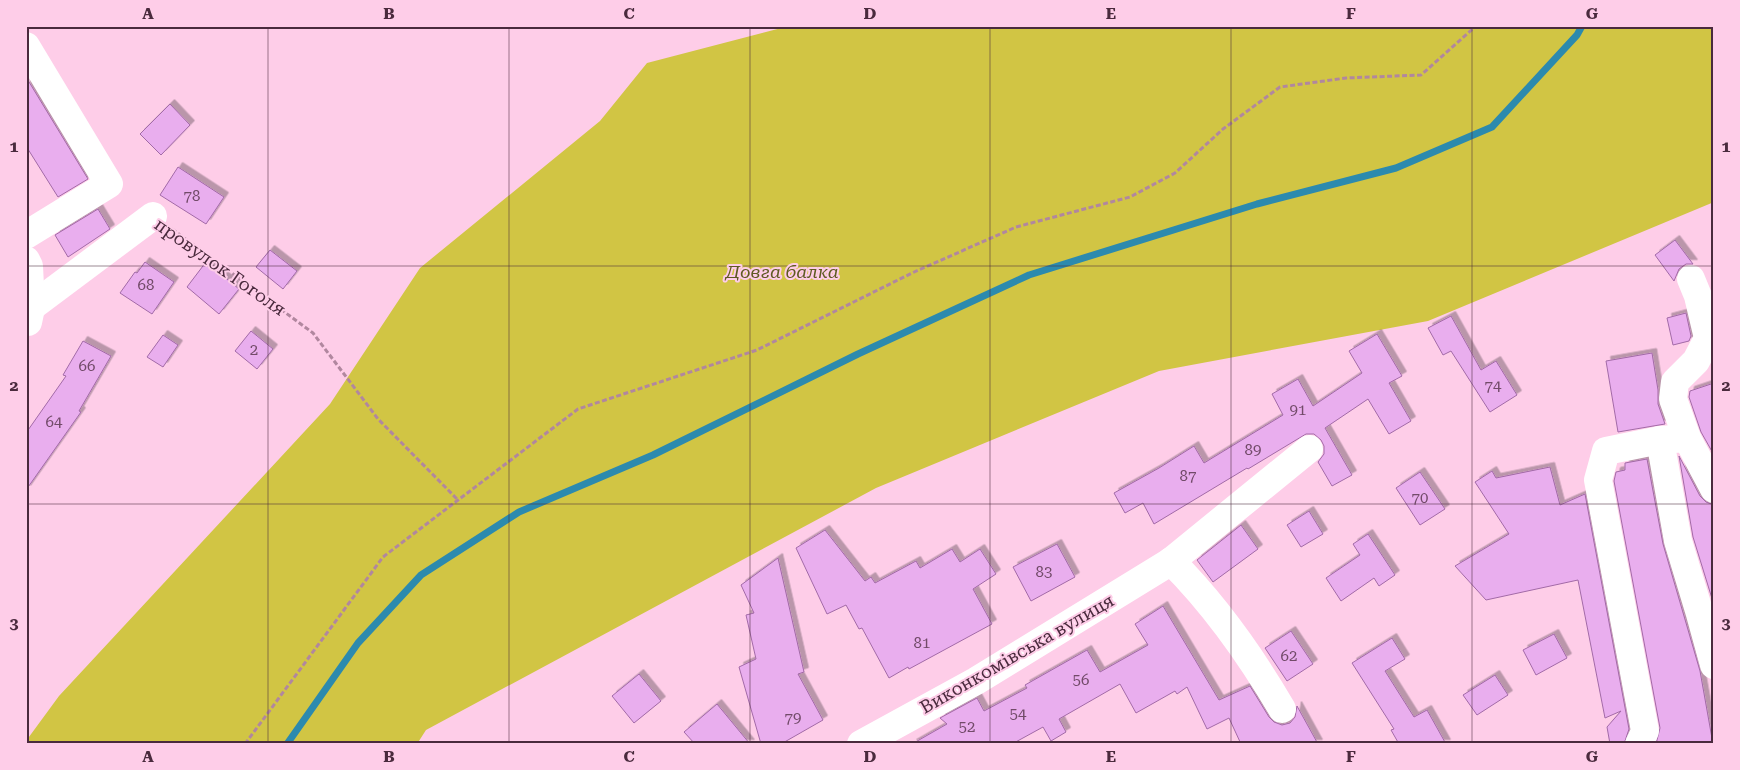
<svg xmlns="http://www.w3.org/2000/svg" width="1740" height="770" font-family="'Roboto Serif',serif">
	<style>
		.green { fill: #d1c544 }
		.lines { fill: none; stroke-linecap: round; stroke-linejoin: round }
		.stream { stroke: #2c8aae; stroke-width: 7 }
		.building { fill: #e9aeee; stroke: #a26aa7; filter: url(#shadow) }
		.path { stroke: #b1879f; stroke-width: 3; stroke-dasharray: 5 2.5; stroke-linecap: butt }
		.minor { stroke: #fff; stroke-width: 28 }
		.grid { fill: none; stroke: #4a2a3d; stroke-width: 1; stroke-opacity: 0.55 }
		.labels { text-anchor: middle; stroke-width: 4; stroke-linejoin: round; paint-order: stroke }
		.number-label { font-size: 15px; fill: #724b69 }
		.street-label { font-size: 18px; fill: #4a2a3d; stroke: #fecde8 }
		.park-label { font-size: 18px; font-style: italic; fill: #5f5a22; stroke: #fecde8 }
		.neatline { fill: none; stroke: #4a2a3d; stroke-width: 2 }
		.grid-label { font-size: 16px; text-anchor: middle; font-weight: bold; fill: #4a2a3d }
	</style>
	<defs>
		<filter id="shadow"><feDropShadow dx="4.5" dy="-4.5" stdDeviation="0" flood-color="#0004"/></filter>
	</defs>
	<rect width="100%" height="100%" fill="#fecde8"/>
	<path class="green" d="M 789,26 L 1714,26 L 1714,202 L 1428,321 L 1159,371 L 876,488 L 426,730 L 417,744 L 26,744 L 26,741 L 59,696 L 330,404 L 420,268 L 600,121 L 647,63 Z"/>
	<g class="lines">
		<path class="stream" d="M 287,744 L 358,643 L 421,575 L 519,512 L 653,455 L 858,354 L 1029,275 L 1257,204 L 1396,168 L 1492,127 L 1577,35 L 1582,26"/>
	</g>
	<g class="building">
		<path d="M 26,77 L 88,179 L 58,197 L 26,146 Z"/>
		<path d="M 170,104 L 190,125 L 161,155 L 140,134 Z"/>
		<path d="M 178,167 L 224,197 L 206,224 L 160,195 Z"/>
		<path d="M 98,209 L 110,229 L 68,257 L 55,235 Z"/>
		<path d="M 1675,240 L 1693,264 L 1686,264 L 1679,269 L 1674,281 L 1655,255 Z"/>
		<path d="M 270,250 L 297,271 L 283,289 L 256,267 Z"/>
		<path d="M 145,262 L 174,282 L 152,314 L 120,293 L 135,272 L 137,273 Z"/>
		<path d="M 206,262 L 239,289 L 219,314 L 187,287 Z"/>
		<path d="M 1686,313 L 1691,336 L 1689,341 L 1673,345 L 1667,318 Z"/>
		<path d="M 1451,316 L 1481,370 L 1496,361 L 1517,395 L 1490,412 L 1451,351 L 1443,355 L 1428,328 Z"/>
		<path d="M 251,331 L 273,349 L 257,369 L 235,351 Z"/>
		<path d="M 1377,334 L 1402,376 L 1389,383 L 1411,421 L 1389,434 L 1368,399 L 1325,428 L 1352,475 L 1332,486 L 1318,462 L 1324,454 L 1324,446 L 1321,440 L 1314,434 L 1306,434 L 1248,469 L 1247,468 L 1154,524 L 1143,503 L 1125,513 L 1114,493 L 1159,468 L 1194,446 L 1204,463 L 1283,415 L 1272,394 L 1298,379 L 1313,406 L 1362,373 L 1349,351 Z"/>
		<path d="M 163,335 L 178,345 L 163,367 L 147,357 Z"/>
		<path d="M 83,341 L 111,356 L 79,411 L 81,412 L 26,490 L 26,433 L 66,376 L 63,375 Z"/>
		<path d="M 1652,353 L 1658,390 L 1658,404 L 1665,424 L 1618,432 L 1606,361 Z"/>
		<path d="M 1714,383 L 1714,455 L 1701,432 L 1689,397 L 1690,391 Z"/>
		<path d="M 1679,456 L 1700,496 L 1706,502 L 1714,505 L 1714,605 L 1693,537 Z"/>
		<path d="M 1647,459 L 1663,544 L 1700,671 L 1713,744 L 1656,744 L 1660,728 L 1614,481 L 1616,472 L 1625,470 L 1625,463 Z"/>
		<path d="M 1550,467 L 1560,505 L 1585,494 L 1629,729 L 1624,744 L 1610,744 L 1607,727 L 1621,711 L 1605,718 L 1578,580 L 1486,600 L 1455,566 L 1509,534 L 1475,482 L 1492,471 L 1496,478 Z"/>
		<path d="M 1420,472 L 1445,509 L 1420,525 L 1396,488 Z"/>
		<path d="M 1309,511 L 1323,534 L 1301,547 L 1287,525 Z"/>
		<path d="M 1241,525 L 1258,549 L 1213,582 L 1197,560 Z"/>
		<path d="M 825,530 L 865,581 L 871,577 L 875,583 L 916,561 L 920,568 L 952,549 L 960,562 L 980,549 L 996,574 L 973,589 L 992,624 L 909,669 L 908,667 L 889,678 L 862,628 L 859,629 L 846,605 L 827,614 L 796,548 Z"/>
		<path d="M 1368,534 L 1395,575 L 1379,586 L 1374,578 L 1341,601 L 1326,578 L 1360,555 L 1353,544 Z"/>
		<path d="M 1057,544 L 1075,577 L 1031,601 L 1013,567 Z"/>
		<path d="M 778,558 L 804,672 L 798,674 L 823,720 L 781,744 L 761,744 L 739,667 L 756,659 L 746,615 L 754,613 L 741,585 Z"/>
		<path d="M 1163,606 L 1219,700 L 1250,686 L 1269,717 L 1274,722 L 1282,725 L 1290,723 L 1295,717 L 1297,706 L 1318,744 L 1241,744 L 1229,718 L 1207,729 L 1187,687 L 1177,694 L 1175,691 L 1136,713 L 1120,684 L 1059,719 L 1066,732 L 1051,741 L 1043,727 L 1012,744 L 912,744 L 947,724 L 940,718 L 977,698 L 984,711 L 1027,688 L 1025,685 L 1087,650 L 1100,672 L 1148,645 L 1135,624 Z"/>
		<path d="M 1291,631 L 1313,664 L 1287,681 L 1265,648 Z"/>
		<path d="M 1554,634 L 1567,658 L 1536,675 L 1523,650 Z"/>
		<path d="M 1392,638 L 1405,659 L 1385,671 L 1414,717 L 1427,710 L 1446,744 L 1399,744 L 1391,730 L 1394,729 L 1352,663 Z"/>
		<path d="M 639,674 L 661,701 L 634,723 L 612,696 Z"/>
		<path d="M 1495,675 L 1508,695 L 1477,715 L 1463,695 Z"/>
		<path d="M 717,704 L 750,744 L 695,744 L 684,732 Z"/>
	</g>
	<g class="lines">
		<g class="path">
			<path d="M 172,229 L 313,333 L 378,419 L 458,500"/>
			<path d="M 245,744 L 383,557 L 578,409 L 757,350 L 912,273 L 1016,227 L 1130,197 L 1175,173 L 1223,129 L 1280,87 L 1346,78 L 1421,75 L 1476,26"/>
		</g>
		<g class="minor">
			<path d="M 26,46 L 109,184 L 26,235"/>
			<path d="M 26,260 L 29,266 L 31,308 L 28,322"/>
			<path d="M 26,311 L 153,216"/>
			<path d="M 1687,438 L 1673,399 L 1675,382 L 1696,361 L 1708,338 L 1698,296 L 1691,279"/>
			<path d="M 1660,440 L 1678,541 L 1700,614 L 1714,665"/>
			<path d="M 1171,561 C 1215,605 1251,656 1282,709"/>
			<path d="M 861,744 L 976,681 L 1170,562 L 1309,449"/>
			<path d="M 1639,744 L 1645,731 L 1598,480 L 1606,451 L 1660,440 L 1687,438 L 1714,489"/>
		</g>
	</g>
	<path class="grid" d="M 268,26 L 268,744M 509,26 L 509,744M 750,26 L 750,744M 990,26 L 990,744M 1231,26 L 1231,744M 1472,26 L 1472,744M 26,266 L 1714,266M 26,504 L 1714,504"/>
	<g class="labels">
		<g class="number-label">
			<text x="192" y="201">78</text>
			<text x="146" y="290">68</text>
			<text x="254" y="355">2</text>
			<text x="87" y="371">66</text>
			<text x="1493" y="391">74</text>
			<text x="1298" y="415">91</text>
			<text x="54" y="427">64</text>
			<text x="1253" y="455">89</text>
			<text x="1188" y="481">87</text>
			<text x="1420" y="503">70</text>
			<text x="1044" y="577">83</text>
			<text x="922" y="648">81</text>
			<text x="1289" y="661">62</text>
			<text x="1081" y="685">56</text>
			<text x="1018" y="719">54</text>
			<text x="793" y="723">79</text>
			<text x="967" y="732">52</text>
		</g>
		<g class="street-label">
			<text transform="translate(220 267) rotate(35)" y="6">провулок Гоголя</text>
			<text transform="translate(1017 654) rotate(-30)" y="6">Виконкомівська вулиця</text>
		</g>
		<g class="park-label">
			<text x="782" y="278">Довга балка</text>
		</g>
	</g>
	<rect width="1740" height="770" fill="none" stroke="#fecde8" stroke-width="55"/>
	<rect x="28" y="28" width="1684" height="714" class="neatline"/>
	<g class="grid-label">
		<text x="148" y="19">A</text>
		<text x="389" y="19">B</text>
		<text x="629" y="19">C</text>
		<text x="870" y="19">D</text>
		<text x="1111" y="19">E</text>
		<text x="1351" y="19">F</text>
		<text x="1592" y="19">G</text>
		<text x="14" y="152">1</text>
		<text x="1726" y="152">1</text>
		<text x="14" y="391">2</text>
		<text x="1726" y="391">2</text>
		<text x="14" y="629">3</text>
		<text x="1726" y="629">3</text>
		<text x="148" y="762">A</text>
		<text x="389" y="762">B</text>
		<text x="629" y="762">C</text>
		<text x="870" y="762">D</text>
		<text x="1111" y="762">E</text>
		<text x="1351" y="762">F</text>
		<text x="1592" y="762">G</text>
	</g>
</svg>
